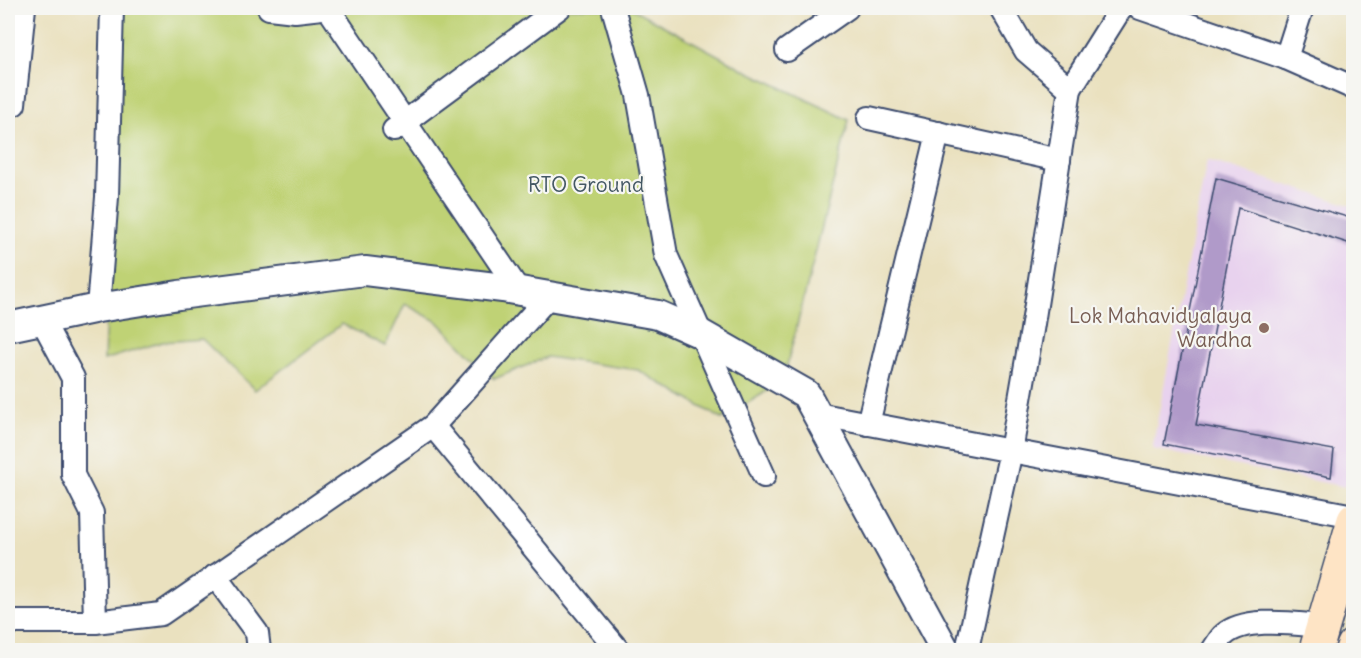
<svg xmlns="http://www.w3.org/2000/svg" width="1361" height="658" font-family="Delius,sans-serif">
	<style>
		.built { fill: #e8d2ee }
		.green { fill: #bfd275; stroke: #6d806a; stroke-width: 1.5 }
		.building { fill: #b09ac9 }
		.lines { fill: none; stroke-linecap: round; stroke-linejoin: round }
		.minor-casing { stroke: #3a4a6d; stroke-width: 26 }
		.tertiary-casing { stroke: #3a4a6d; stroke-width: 32 }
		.secondary-casing { stroke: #3a4a6d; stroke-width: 36 }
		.minor { stroke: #fff; stroke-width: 22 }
		.tertiary { stroke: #fff; stroke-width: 28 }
		.secondary { stroke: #fee4c5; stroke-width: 33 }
		.education-dot { fill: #8d6e63; stroke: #f6f6f2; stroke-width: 2 }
		.labels { text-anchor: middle; stroke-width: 4.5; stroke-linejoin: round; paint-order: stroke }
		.park-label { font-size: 21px; fill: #445864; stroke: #f6f6f2 }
		.education-label { font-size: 21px; fill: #785e54; stroke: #f6f6f2; text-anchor: end }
	</style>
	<rect width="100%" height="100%" fill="#f6f6f2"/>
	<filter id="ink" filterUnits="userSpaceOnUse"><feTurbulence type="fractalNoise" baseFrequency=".0167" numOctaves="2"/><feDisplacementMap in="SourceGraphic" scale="12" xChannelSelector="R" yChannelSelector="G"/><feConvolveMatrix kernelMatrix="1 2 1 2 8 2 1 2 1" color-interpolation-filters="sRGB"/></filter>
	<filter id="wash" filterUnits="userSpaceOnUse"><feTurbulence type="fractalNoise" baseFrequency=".008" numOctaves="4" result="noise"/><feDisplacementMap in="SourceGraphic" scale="24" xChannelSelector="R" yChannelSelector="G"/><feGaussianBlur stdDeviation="1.35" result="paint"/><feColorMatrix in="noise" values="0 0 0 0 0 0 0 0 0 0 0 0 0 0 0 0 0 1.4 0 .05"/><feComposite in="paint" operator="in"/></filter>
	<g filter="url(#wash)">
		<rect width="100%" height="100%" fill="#eae1bf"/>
		<path class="built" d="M 1207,160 L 1353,206 L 1354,458 L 1346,487 L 1152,449 Z"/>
		<path class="green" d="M 119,8 L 631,8 L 745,70 L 849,120 L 783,381 L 722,419 L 638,370 L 547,357 L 494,379 L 438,322 L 405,304 L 385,346 L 342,324 L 255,390 L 202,339 L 162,342 L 104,360 Z"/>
		<g id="blocks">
			<path class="building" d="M 1216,178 L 1354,219 L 1354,245 L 1238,208 L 1196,425 L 1334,450 L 1331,477 L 1164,444 Z"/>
		</g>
	</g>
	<g filter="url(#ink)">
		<use href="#blocks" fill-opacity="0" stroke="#3a4a6d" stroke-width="1.5"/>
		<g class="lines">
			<g class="minor-casing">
				<g id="minor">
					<path d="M 269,8 L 295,11 L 322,8"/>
					<path d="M 328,8 L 519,291"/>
					<path d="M 613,8 L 638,95 L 666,255 L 764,476"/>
					<path d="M 1001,8 L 1026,51 L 1070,89 L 1032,330 L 1011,451 L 1354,516"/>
					<path d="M 1140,8 L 1286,58 L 1354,88"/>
					<path d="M 787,50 L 847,8"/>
					<path d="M 1286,58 L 1302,8"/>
					<path d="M 1070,89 L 1121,8"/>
					<path d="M 8,103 L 14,104 L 24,8"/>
					<path d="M 869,118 L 1059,160"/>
					<path d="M 394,130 L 559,8"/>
					<path d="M 98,308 L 107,197 L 112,8"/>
					<path d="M 42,320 L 73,378 L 73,475 L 92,513 L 95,622"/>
					<path d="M 817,414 L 1011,451 L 967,650"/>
					<path d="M 868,424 L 938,133"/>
					<path d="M 433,426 L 618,650"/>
					<path d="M 215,576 L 257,633 L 259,650"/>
					<path d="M 8,622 L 95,622 L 161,614 L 433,426 L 549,296"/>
					<path d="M 1213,650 C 1216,646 1220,638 1224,635 C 1245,616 1296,624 1323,626"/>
				</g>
			</g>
			<g class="tertiary-casing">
				<path id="tertiary" d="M 8,327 L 98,308 L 179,295 L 365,271 L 503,288 L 658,315 L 699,333 L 806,394 L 945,650"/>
			</g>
			<g class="secondary-casing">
				<g id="secondary">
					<path d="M 1316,650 L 1354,520"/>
					<path d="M 1352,650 L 1354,645"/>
				</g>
			</g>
			<use href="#minor" class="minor"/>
			<use href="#tertiary" class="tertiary"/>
			<use href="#secondary" class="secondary"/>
		</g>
	</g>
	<circle class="education-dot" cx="1264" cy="328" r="6"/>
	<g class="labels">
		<g class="park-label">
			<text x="586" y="192">RTO Ground</text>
		</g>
		<g class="education-label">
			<text x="1252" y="323">Lok Mahavidyalaya<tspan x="1252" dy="24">Wardha</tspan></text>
		</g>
	</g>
	<rect width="1361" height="658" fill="none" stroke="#f6f6f2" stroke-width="30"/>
</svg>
